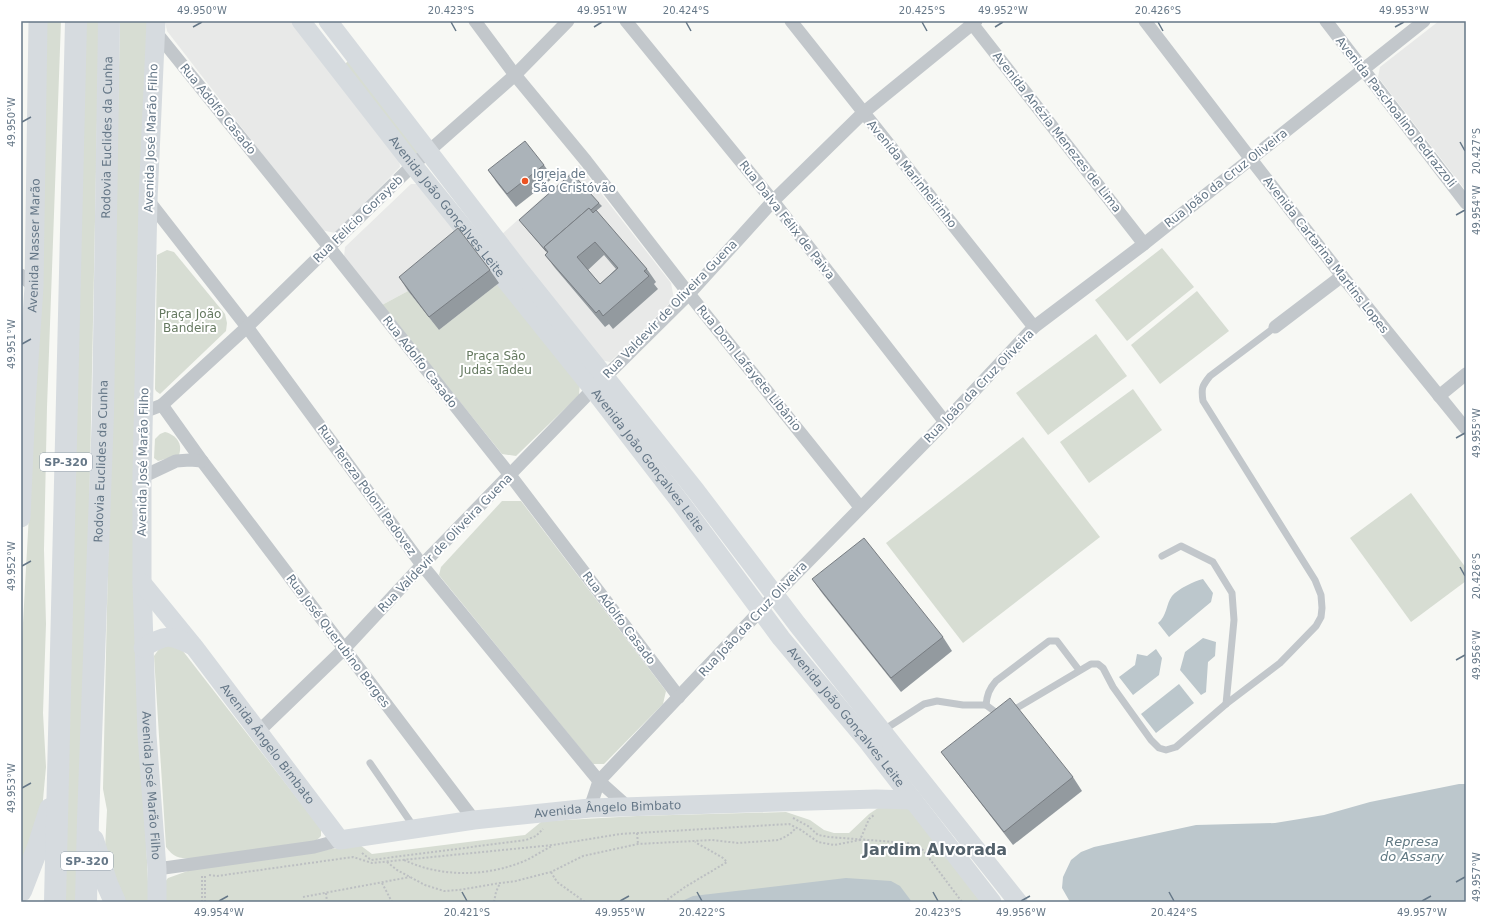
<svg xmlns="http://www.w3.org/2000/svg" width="1487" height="923" font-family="'DejaVu Sans',sans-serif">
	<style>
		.built { fill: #e8e9e8 }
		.green { fill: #d7ddd3 }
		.water { fill: #bcc7cc }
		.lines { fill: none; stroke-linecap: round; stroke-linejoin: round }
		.path { stroke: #bcbfc2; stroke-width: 2; stroke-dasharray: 2 2; stroke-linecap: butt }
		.lane { stroke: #c2c7cb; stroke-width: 7 }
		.street { stroke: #c2c7cb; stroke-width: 13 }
		.secondary { stroke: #d6dbdf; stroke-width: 19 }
		.highway { stroke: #d6dbdf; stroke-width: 22 }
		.wall { fill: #939a9f; fill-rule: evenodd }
		.building { fill: #abb3b9; stroke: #787d82; fill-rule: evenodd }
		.ticks { fill: none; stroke: #657787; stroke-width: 1.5 }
		.poi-dot { fill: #eb5221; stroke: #fff; stroke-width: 1.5 }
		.labels { text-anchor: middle; stroke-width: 4; stroke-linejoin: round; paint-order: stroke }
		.shield { fill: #fff; stroke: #93a0ab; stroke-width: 1 }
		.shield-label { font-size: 11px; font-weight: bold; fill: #657787 }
		.street-label { font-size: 12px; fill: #657787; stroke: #fff }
		.poi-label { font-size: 12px; fill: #657787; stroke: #fff; text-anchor: start }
		.park-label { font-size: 12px; fill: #657960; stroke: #fff }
		.water-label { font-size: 13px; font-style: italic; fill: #617983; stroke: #fff }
		.district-label { font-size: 16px; font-weight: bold; fill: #53616b; stroke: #fff }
		.neatline { fill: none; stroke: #657787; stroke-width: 1.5 }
		.ticks-label { font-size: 10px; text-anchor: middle; fill: #657787 }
	</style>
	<rect width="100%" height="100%" fill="#f7f8f4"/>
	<g class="built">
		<path d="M 165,21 L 293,21 L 399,158 L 400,167 L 335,233 L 321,230 L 167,31 Z"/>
		<path d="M 1439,21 L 1466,21 L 1466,191 L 1378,77 L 1380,67 Z"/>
		<path d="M 579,165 L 671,283 L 674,299 L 610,362 L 600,360 L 501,235 Z"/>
		<path d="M 411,184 L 419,184 L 467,242 L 439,330 L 408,291 L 382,305 L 344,257 L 345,247 Z"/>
	</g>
	<g class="green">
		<path d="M 42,21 L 61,21 L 47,407 L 44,550 L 46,624 L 43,713 L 46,767 L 42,811 L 21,874 L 21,659 L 35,405 Z"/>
		<path d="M 82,21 L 99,21 L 83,821 L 80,902 L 60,902 Z"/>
		<path d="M 120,21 L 148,21 L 141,736 L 149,902 L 118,902 L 104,868 L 107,810 L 103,789 Z"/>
		<path d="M 348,61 L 419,149 L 416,155 L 344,65 Z"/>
		<path d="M 1162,248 L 1194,287 L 1127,341 L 1095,300 Z"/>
		<path d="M 167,250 L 174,252 L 225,314 L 227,323 L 226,331 L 160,394 L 156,391 L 155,389 L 157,255 Z"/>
		<path d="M 499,283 L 580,383 L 579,395 L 516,456 L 502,454 L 382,305 L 408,291 L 439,330 Z"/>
		<path d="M 1197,291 L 1229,331 L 1160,384 L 1131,345 Z"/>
		<path d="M 1096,334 L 1127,376 L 1048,435 L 1016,393 Z"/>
		<path d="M 1133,389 L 1162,430 L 1089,483 L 1060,442 Z"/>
		<path d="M 165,432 C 176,435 183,443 179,455 L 158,461 L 154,458 L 155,439 L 160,434 Z"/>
		<path d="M 1023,437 L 1100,537 L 963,643 L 886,543 Z"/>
		<path d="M 1411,493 L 1466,568 L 1466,581 L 1411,622 L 1350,538 Z"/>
		<path d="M 502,501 L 521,501 L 666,691 L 663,704 L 604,764 L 593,764 L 439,575 L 441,567 Z"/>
		<path d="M 164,645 L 179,646 L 321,829 L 321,836 L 315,842 L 190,859 C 179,858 173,857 166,847 L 154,656 L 159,649 Z"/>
		<path d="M 881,806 L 911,809 L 986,902 L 164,902 L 164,883 L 168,878 L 199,867 L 360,845 L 372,854 L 525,835 L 541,822 L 548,821 L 637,816 L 786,812 L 810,820 L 824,830 L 834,833 L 849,833 L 869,814 Z"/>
	</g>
	<g class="water">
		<path d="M 1203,579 L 1213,593 L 1211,602 L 1169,637 L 1158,623 C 1167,616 1166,604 1172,596 C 1178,589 1194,581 1203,579 Z"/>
		<path d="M 1203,638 L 1216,642 L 1215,656 L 1208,662 L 1206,692 L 1201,695 L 1180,670 L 1185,652 Z"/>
		<path d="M 1156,649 L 1162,658 L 1159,675 L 1133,695 L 1119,677 L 1135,665 L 1137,654 L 1147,656 Z"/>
		<path d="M 1179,684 L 1194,703 L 1156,733 L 1141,714 Z"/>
		<path d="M 1459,784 L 1466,784 L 1466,902 L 1070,902 L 1062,888 L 1063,877 L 1071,860 L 1081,852 L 1094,847 L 1196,825 L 1275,823 L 1324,815 L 1370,802 Z"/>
		<path d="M 846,878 L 891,881 L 900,886 L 912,902 L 680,902 L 693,896 Z"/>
	</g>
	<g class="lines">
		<g class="path">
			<path d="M 793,818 L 808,826 L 818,835 L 829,837 L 908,843 L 923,850 L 962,902"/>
			<path d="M 637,833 L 638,844"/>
			<path d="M 362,853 L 371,860 L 526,840 L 536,836 L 543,829"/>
			<path d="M 404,860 C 440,877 484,877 522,862 C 532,858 542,851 552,846"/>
			<path d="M 387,862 L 397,870 L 425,885 L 444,891 L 459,890 L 500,883 L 516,881 L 551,872 L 583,856 L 638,844 L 712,840 L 738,843 L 779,840 L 790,834 L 796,828"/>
			<path d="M 551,872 L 557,882 L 585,902"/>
			<path d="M 209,875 L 217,876 L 353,857 L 372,863 L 553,845 L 620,834 L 789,824 L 801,830 L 818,842 L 834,845 L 860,840 L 869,819 L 874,815"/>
			<path d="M 382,883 L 392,902"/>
			<path d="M 326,893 L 327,902"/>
			<path d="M 303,897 L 410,877"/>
			<path d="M 202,902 L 202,875"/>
			<path d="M 205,902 L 205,875"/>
			<path d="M 494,902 L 496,892 L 500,883"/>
			<path d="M 664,902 L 685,887 L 727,862 L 723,858 L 695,842"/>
		</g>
		<g class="lane">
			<path d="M 1162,556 L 1181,546 L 1213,562 L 1232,593 L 1234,620 L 1226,704"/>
			<path d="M 986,705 C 987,695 989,689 996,681 L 1049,641 L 1057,641 L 1079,670"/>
			<path d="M 1010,712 L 1091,664 L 1098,664 L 1103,668 L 1113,687 L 1151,740 L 1159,748 L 1166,750 L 1176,747 L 1226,704 L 1280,663 L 1316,626 L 1321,617 L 1322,608 L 1321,595 L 1315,580 L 1203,401 C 1201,388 1202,386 1210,376 L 1275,327"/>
			<path d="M 882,731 L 924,704 L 937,701 L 963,705 L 986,705 L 998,714 L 1000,714"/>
			<path d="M 370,763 L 414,827"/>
		</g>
		<g class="street">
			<path d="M 475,21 L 515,75 L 586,161 L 689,294 L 860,507"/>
			<path d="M 626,21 L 773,201 L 945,422"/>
			<path d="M 791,21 L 1034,327"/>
			<path d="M 970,21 L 1144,244"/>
			<path d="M 1145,21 L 1250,158 L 1342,276 L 1466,429"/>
			<path d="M 1326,21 L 1466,203"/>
			<path d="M 155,31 L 329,247 L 510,475 L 679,697"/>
			<path d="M 148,200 L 247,327 L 422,565 L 599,781 L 628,807"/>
			<path d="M 21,275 L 34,287"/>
			<path d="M 1275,327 L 1342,276"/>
			<path d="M 1439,396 L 1466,374"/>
			<path d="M 162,405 L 202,461 L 474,820"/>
			<path d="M 144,412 L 162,405 L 247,327 L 413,165 L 515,75 L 568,21"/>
			<path d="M 142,477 L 176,461 L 190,460 L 202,461"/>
			<path d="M 259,731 L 344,649 L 422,565 L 593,389 L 689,294 L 773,201 L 863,113 L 976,21"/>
			<path d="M 590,808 L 599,781 L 775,595 L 945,422 L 1034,327 L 1144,244 L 1424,21"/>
			<path d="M 157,869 L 314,847 L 340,840"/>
		</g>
		<g class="secondary">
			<path id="s1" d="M 156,21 L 148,200 L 142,477 L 142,583 L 147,735 L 157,869 L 157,902"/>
			<path id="s2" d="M 301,21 L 413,165 L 593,389 L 681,503 L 781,638 L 868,742 L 992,902"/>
			<path d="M 328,21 L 518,268 L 696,491 L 797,624 L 1018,902"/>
			<path id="s3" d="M 21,518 L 26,404 L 34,287 L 38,21"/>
			<path id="s4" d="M 142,583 L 195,648 L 340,840 L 474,820 L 590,808 L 876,799 L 913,800"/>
			<path d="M 143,648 C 166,634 169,634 193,646"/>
		</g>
		<g class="highway">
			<path d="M 93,840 L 107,884 L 115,902"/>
			<path d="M 21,891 L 38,847 L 50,809"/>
			<path d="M 55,902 L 76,21"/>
			<path id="s5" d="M 86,902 L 88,820 L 103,413 L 109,21"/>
		</g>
	</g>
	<g class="wall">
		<path d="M 544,165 L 553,178 L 516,207 L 497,183 L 488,170 Z"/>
		<path d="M 599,203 L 602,206 L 596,211 L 647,269 L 656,282 L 654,284 L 658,289 L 613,329 L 609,324 L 605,327 L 555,268 L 545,255 L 547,253 L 519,220 ZM 604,255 L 616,269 L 600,284 L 588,270 Z"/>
		<path d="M 490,270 L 499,283 L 439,330 L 408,291 L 399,277 Z"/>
		<path d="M 812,579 L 943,637 L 952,651 L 901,692 L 822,593 Z"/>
		<path d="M 941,752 L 1073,777 L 1082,791 L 1013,845 L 951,765 Z"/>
	</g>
	<g class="building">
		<path d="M 525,141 L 544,165 L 507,194 L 488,170 Z"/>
		<path d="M 572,173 L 599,203 L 591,210 L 589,208 L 544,247 L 546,250 L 546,251 L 519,220 Z"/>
		<path d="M 589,208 L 593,213 L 596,210 L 647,269 L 644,271 L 649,276 L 603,316 L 599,310 L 596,313 L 545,255 L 548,252 L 544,247 ZM 595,242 L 618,268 L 600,284 L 577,257 Z"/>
		<path d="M 458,228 L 490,270 L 429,317 L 399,277 Z"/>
		<path d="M 864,538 L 943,637 L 891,678 L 812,579 Z"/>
		<path d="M 1010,698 L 1073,777 L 1004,832 L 941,752 Z"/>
	</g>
	<path class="ticks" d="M 451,22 L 456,31M 686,22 L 691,31M 922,22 L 927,31M 1158,22 L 1163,31M 193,27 L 202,22M 594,27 L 602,22M 995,27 L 1003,22M 1395,27 L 1404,22M 22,122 L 31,117M 1460,142 L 1465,151M 1456,215 L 1465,210M 22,344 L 31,339M 1456,438 L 1465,433M 22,566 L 31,561M 1460,567 L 1465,576M 1456,660 L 1465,655M 22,788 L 31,783M 1456,882 L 1465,877M 462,892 L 467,901M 697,892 L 702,901M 933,892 L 938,901M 1169,892 L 1174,901M 219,901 L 228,896M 620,901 L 629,896M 1021,901 L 1030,896M 1422,901 L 1431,896"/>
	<circle class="poi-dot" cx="525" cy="181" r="4"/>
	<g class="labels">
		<g class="shield">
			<rect x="40" y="453" width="52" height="18" rx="3"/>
			<rect x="61" y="852" width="52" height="18" rx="3"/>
		</g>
		<g class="shield-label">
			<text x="66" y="466">SP-320</text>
			<text x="87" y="865">SP-320</text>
		</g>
		<g class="street-label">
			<text transform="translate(218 109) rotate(51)" y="4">Rua Adolfo Casado</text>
			<text transform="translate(1396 112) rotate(52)" y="4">Avenida Paschoalino Pedrazzoli</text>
			<text transform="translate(1057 132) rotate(52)" y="4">Avenida Anézia Menezes de Lima</text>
			<text dy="4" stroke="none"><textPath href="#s5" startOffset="765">Rodovia Euclides da Cunha</textPath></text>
			<text transform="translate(151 138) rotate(-88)" y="4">Avenida José Marão Filho</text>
			<text transform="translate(912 174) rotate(51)" y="4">Avenida Marinheirinho</text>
			<text transform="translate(1226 178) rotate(-38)" y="4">Rua João da Cruz Oliveira</text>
			<text dy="4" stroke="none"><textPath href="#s2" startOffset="236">Avenida João Gonçalves Leite</textPath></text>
			<text transform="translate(358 219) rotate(-44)" y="4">Rua Felicio Gorayeb</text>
			<text transform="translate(787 220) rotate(52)" y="4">Rua Dalva Félix de Paiva</text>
			<text dy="4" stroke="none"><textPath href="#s3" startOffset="273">Avenida Nasser Marão</textPath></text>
			<text transform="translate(1326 255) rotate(52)" y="4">Avenida Cartarina Martins Lopes</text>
			<text transform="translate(670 309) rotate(-46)" y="4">Rua Valdevir de Oliveira Guena</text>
			<text transform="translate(420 362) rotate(52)" y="4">Rua Adolfo Casado</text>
			<text transform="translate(749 368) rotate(51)" y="4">Rua Dom Lafayete Libânio</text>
			<text transform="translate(979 386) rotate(-46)" y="4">Rua João da Cruz Oliveira</text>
			<text dy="4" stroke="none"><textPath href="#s2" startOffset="560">Avenida João Gonçalves Leite</textPath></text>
			<text dy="4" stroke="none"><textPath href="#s5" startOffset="441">Rodovia Euclides da Cunha</textPath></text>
			<text transform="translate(143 462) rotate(-89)" y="4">Avenida José Marão Filho</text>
			<text transform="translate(367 490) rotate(54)" y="4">Rua Tereza Poloni Padovez</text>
			<text transform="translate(445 543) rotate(-46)" y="4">Rua Valdevir de Oliveira Guena</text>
			<text transform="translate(619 618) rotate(53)" y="4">Rua Adolfo Casado</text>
			<text transform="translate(753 619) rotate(-47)" y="4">Rua João da Cruz Oliveira</text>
			<text transform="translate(338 641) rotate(53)" y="4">Rua José Querubino Borges</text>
			<text dy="4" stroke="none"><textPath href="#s2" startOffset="884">Avenida João Gonçalves Leite</textPath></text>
			<text dy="4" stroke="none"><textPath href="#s4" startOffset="204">Avenida Ângelo Bimbato</textPath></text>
			<text dy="4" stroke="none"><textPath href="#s1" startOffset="765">Avenida José Marão Filho</textPath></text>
			<text dy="4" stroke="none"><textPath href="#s4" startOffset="594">Avenida Ângelo Bimbato</textPath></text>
		</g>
		<g class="poi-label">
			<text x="533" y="178">Igreja de<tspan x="533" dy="14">São Cristóvão</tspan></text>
		</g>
		<g class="park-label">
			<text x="190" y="318">Praça João<tspan x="190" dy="14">Bandeira</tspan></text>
			<text x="496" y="360">Praça São<tspan x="496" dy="14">Judas Tadeu</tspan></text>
		</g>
		<g class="water-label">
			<text x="1412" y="846">Represa<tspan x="1412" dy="15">do Assary</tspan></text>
		</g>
		<g class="district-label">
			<text x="935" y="855">Jardim Alvorada</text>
		</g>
	</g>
	<rect width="1487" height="923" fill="none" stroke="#ffffff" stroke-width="44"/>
	<rect x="22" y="22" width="1443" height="879" class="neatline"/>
	<g class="ticks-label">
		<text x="202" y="14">49.950°W</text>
		<text x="451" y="14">20.423°S</text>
		<text x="602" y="14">49.951°W</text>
		<text x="686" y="14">20.424°S</text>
		<text x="922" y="14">20.425°S</text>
		<text x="1003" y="14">49.952°W</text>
		<text x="1158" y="14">20.426°S</text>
		<text x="1404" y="14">49.953°W</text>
		<text transform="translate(11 122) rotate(-90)" y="4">49.950°W</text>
		<text transform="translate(1476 151) rotate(-90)" y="4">20.427°S</text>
		<text transform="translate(1476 210) rotate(-90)" y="4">49.954°W</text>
		<text transform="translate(11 344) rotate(-90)" y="4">49.951°W</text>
		<text transform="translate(1476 433) rotate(-90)" y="4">49.955°W</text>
		<text transform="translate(11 566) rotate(-90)" y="4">49.952°W</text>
		<text transform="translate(1476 576) rotate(-90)" y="4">20.426°S</text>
		<text transform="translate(1476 655) rotate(-90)" y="4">49.956°W</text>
		<text transform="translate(11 788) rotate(-90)" y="4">49.953°W</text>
		<text transform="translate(1476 877) rotate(-90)" y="4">49.957°W</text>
		<text x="219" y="916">49.954°W</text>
		<text x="467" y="916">20.421°S</text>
		<text x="620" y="916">49.955°W</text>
		<text x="702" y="916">20.422°S</text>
		<text x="938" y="916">20.423°S</text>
		<text x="1021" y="916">49.956°W</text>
		<text x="1174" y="916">20.424°S</text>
		<text x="1422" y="916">49.957°W</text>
	</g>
</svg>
